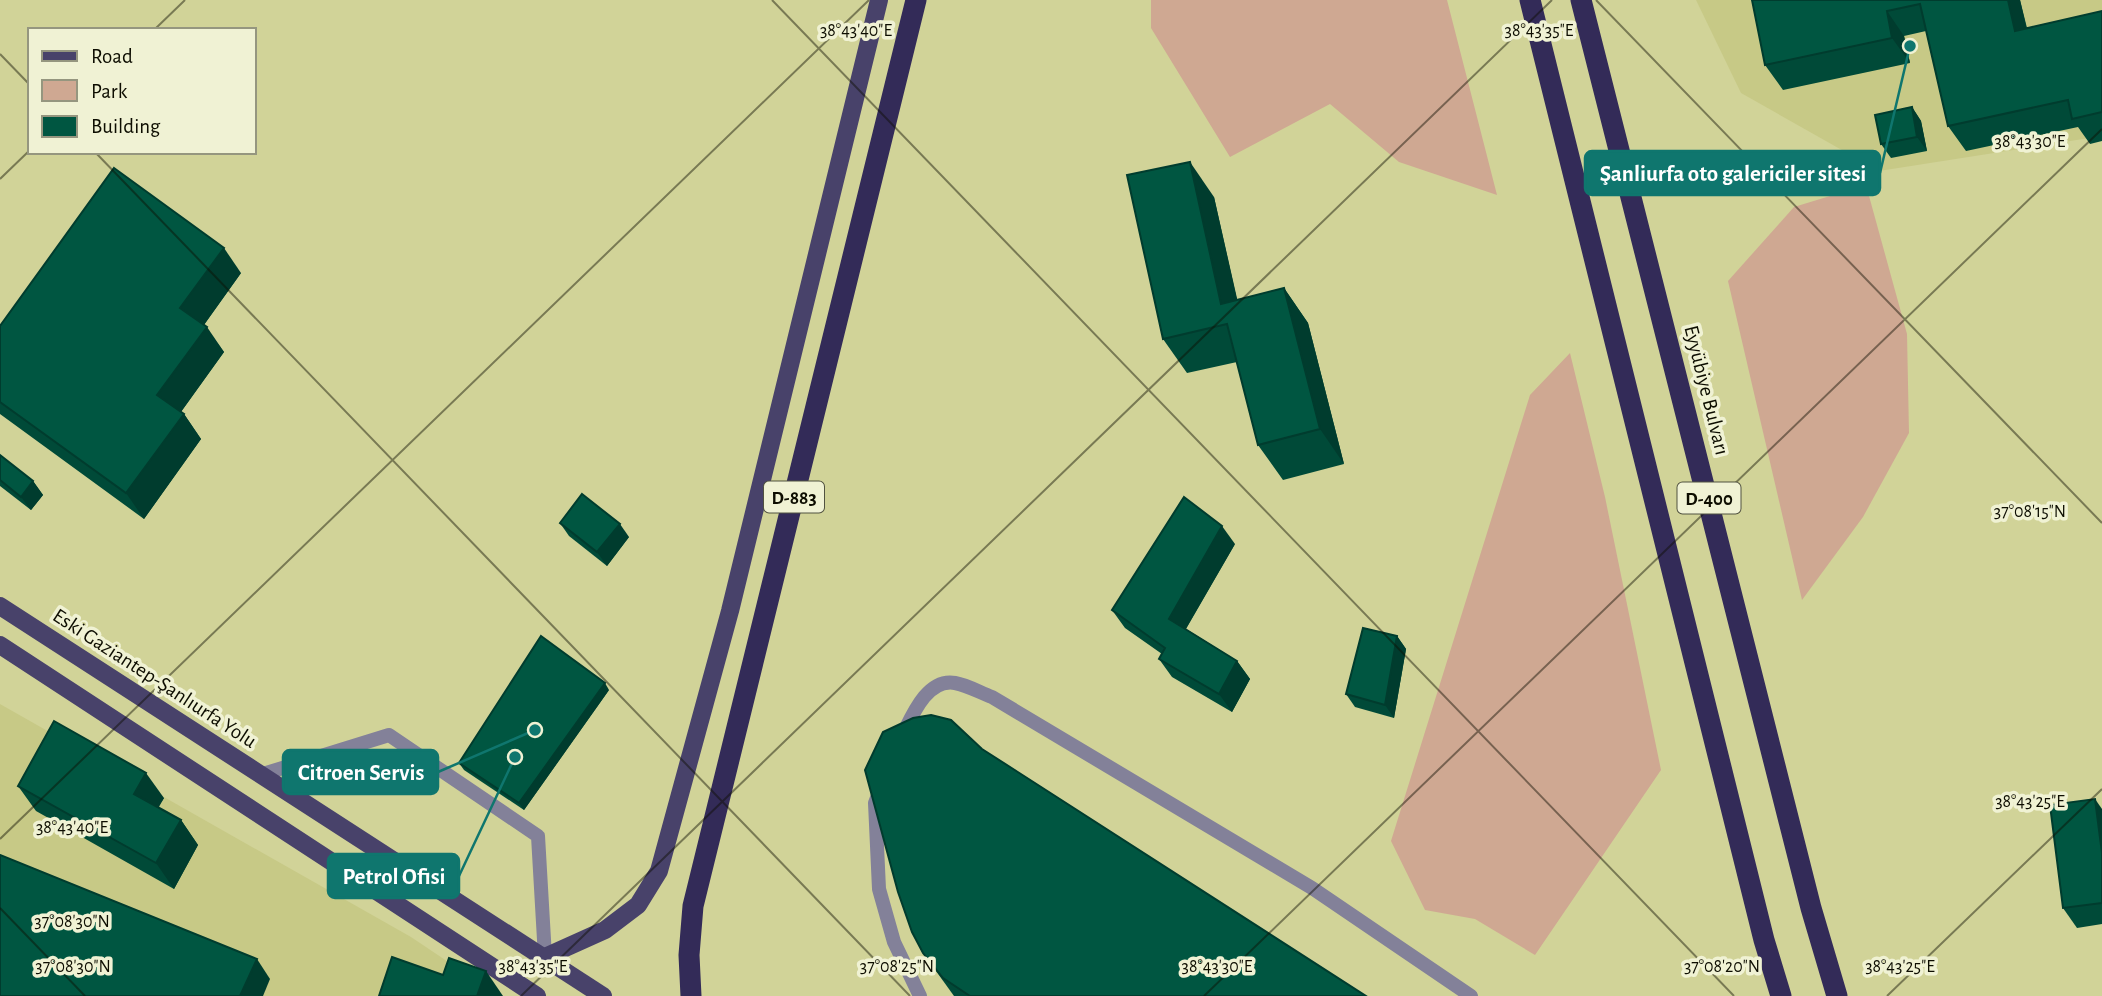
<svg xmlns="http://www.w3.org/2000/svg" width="2102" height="996" font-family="'Alegreya Sans',sans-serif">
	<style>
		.built { fill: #c7c986 }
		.green { fill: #cfa892 }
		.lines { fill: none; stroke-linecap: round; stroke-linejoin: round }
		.lane { stroke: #838199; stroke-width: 14 }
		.primary { stroke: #48426a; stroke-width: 18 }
		.highway { stroke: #332b58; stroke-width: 21 }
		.wall { fill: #004a38 }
		.shaded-wall { fill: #003c2e }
		.building { fill: #005641; stroke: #003c2e; stroke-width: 2 }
		.ticks { fill: none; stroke: #0d0d00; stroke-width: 2; stroke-opacity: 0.45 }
		.labels { text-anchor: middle; stroke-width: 7; stroke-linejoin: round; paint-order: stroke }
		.shield { fill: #f0f2d4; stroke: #515240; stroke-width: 2 }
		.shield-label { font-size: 19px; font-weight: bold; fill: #0d0d00 }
		.street-label { font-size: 21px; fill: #0d0d00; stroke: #f0f2d4 }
		.ticks-label { font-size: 18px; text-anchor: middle; fill: #0d0d00; stroke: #f0f2d4; stroke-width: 7; stroke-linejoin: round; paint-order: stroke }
		.leader { fill: none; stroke: #0f766e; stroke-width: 2.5 }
		.callout-dot { fill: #0f766e; stroke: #f0f2d4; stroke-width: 2.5 }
		.callout { fill: #0f766e; stroke: #0f766e; stroke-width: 2.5 }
		.callout-label { font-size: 23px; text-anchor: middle; font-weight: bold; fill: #fff }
	</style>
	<rect width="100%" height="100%" fill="#d1d398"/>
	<g class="built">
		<path d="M 1696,0 L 2102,0 L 2102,136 L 1879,171 L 1741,93 Z"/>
		<path d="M 0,704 L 411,937 L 499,996 L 0,996 Z"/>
	</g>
	<g class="green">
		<path d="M 1151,0 L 1447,0 L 1497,195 L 1399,162 L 1330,104 L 1230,157 L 1151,28 Z"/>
		<path d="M 1866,185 L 1907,334 L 1909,433 L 1863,517 L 1802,600 L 1728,281 L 1794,207 Z"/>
		<path d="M 1570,353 L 1605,497 L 1661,770 L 1535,955 L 1475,919 L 1425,910 L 1391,841 L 1530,395 Z"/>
	</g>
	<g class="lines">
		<g class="lane">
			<path d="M 902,736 C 912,716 927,678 955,683 C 967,685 981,693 992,697 L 1312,888 L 1471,996"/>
			<path d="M 263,774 L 389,735 L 538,836 L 545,957"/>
			<path d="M 880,790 L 875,803 L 879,889 L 894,942 L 920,996"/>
		</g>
		<g class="primary">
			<path d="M 0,606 L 603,996"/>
			<path d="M 0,645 L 537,996"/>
			<path d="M 545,957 L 605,930 L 638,905 L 659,871 L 730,611 L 879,0"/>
		</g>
		<g class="highway">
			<path d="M 1530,0 L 1764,940 L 1781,996"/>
			<path d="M 1581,0 L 1811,908 L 1837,996"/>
			<path d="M 691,996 L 689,955 L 693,906 L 916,0"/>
		</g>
	</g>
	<g class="wall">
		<path d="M 1752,0 L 2020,0 L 2027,28 L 2102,11 L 2102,141 L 2090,144 L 2078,127 L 1966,151 L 1948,126 L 1926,31 L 1904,36 L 1910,63 L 1783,90 L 1765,65 Z"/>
		<path d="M 1912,107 L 1921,121 L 1927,151 L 1891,158 L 1881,144 Z"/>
		<path d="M 1214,197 L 1237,300 L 1284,288 L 1308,323 L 1344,464 L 1283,480 L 1258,445 L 1237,362 L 1187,373 L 1163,339 Z"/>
		<path d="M 241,273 L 204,325 L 224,352 L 181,412 L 184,414 L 201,439 L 144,519 L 0,414 L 0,326 Z"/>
		<path d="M 0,455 L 33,481 L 43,495 L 31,510 L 0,486 Z"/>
		<path d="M 560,523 L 629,537 L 607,566 L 569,536 Z"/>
		<path d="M 1235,544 L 1186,629 L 1237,661 L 1250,679 L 1232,712 L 1172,677 L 1159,659 L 1162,654 L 1125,628 L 1112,610 Z"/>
		<path d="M 1397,636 L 1406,649 L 1394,718 L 1355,707 L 1346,694 Z"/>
		<path d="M 609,690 L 524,810 L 464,770 L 459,763 Z"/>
		<path d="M 982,749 L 1366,996 L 954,996 L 923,953 Z"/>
		<path d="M 18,786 L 164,798 L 158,807 L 181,820 L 198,845 L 174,889 L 36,811 Z"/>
		<path d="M 2102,809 L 2102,924 L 2077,928 L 2063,908 Z"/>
	</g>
	<g class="shaded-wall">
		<path d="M 2008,0 L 2020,0 L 2033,56 L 2015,31 Z"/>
		<path d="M 1887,11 L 1904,36 L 1910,63 L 1892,38 Z"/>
		<path d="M 1912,107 L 1921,121 L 1927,151 L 1917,137 Z"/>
		<path d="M 1190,162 L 1214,197 L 1246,338 L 1221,304 Z"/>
		<path d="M 224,248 L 241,273 L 198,333 L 180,308 Z"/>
		<path d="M 1284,288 L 1308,323 L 1344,464 L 1320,429 Z"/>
		<path d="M 207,327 L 224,352 L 175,420 L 157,395 Z"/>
		<path d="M 184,414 L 201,439 L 144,519 L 126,493 Z"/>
		<path d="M 33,481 L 43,495 L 31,510 L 21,497 Z"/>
		<path d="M 620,524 L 629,537 L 607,566 L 597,552 Z"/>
		<path d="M 1222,526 L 1235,544 L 1181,637 L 1169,619 Z"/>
		<path d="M 1397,636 L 1406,649 L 1394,718 L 1385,705 Z"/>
		<path d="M 1237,661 L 1250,679 L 1232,712 L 1219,694 Z"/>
		<path d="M 605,683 L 609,690 L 524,810 L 519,803 Z"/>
		<path d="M 146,773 L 164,798 L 152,819 L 134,794 Z"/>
		<path d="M 2095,799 L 2102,809 L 2102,853 Z"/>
		<path d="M 181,820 L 198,845 L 174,889 L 156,863 Z"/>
		<path d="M 257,959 L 270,979 L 263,996 L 240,996 Z"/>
		<path d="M 486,971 L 503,996 L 477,996 Z"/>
	</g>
	<g class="building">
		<path d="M 1752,0 L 2008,0 L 2015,31 L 2102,11 L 2102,112 L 2072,119 L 2068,100 L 1948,126 L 1920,4 L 1887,11 L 1892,38 L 1765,65 Z"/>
		<path d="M 1912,107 L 1917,137 L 1881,144 L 1875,115 Z"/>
		<path d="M 1190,162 L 1221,304 L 1284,288 L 1320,429 L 1258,445 L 1227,324 L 1163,339 L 1127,175 Z"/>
		<path d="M 114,168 L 224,248 L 180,308 L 207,327 L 157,395 L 184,414 L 126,493 L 0,402 L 0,326 Z"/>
		<path d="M 0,455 L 33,481 L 21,497 L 0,480 Z"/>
		<path d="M 582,494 L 620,524 L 597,552 L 560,523 Z"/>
		<path d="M 1184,497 L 1222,526 L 1169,619 L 1237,661 L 1219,694 L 1159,659 L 1165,648 L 1112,610 Z"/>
		<path d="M 1363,628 L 1397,636 L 1385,705 L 1346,694 Z"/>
		<path d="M 541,636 L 605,683 L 519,803 L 459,763 Z"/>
		<path d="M 931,715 L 951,720 L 982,749 L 1366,996 L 970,996 L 943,978 L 923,953 L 912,932 L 898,892 L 865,770 L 883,732 L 913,718 Z"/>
		<path d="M 54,721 L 146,773 L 134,794 L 181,820 L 156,863 L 18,786 Z"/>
		<path d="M 2095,799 L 2102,853 L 2102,903 L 2063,908 L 2050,805 Z"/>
		<path d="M 0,855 L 257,959 L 240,996 L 0,996 Z"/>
		<path d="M 392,957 L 443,975 L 449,958 L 486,971 L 477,996 L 379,996 Z"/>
	</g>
	<path class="ticks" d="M 772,0 L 1734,996M 1596,0 L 2102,523M 154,30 L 185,0M 0,54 L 30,85M 95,152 L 910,996M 0,179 L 30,150M 0,839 L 869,0M 0,908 L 85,996M 521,996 L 1552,0M 1204,996 L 2102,129M 1887,996 L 2102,789"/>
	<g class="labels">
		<g class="shield">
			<rect x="764" y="481.5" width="60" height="31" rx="5"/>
			<rect x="1677.5" y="482.5" width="63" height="31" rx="5"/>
		</g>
		<g class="shield-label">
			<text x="794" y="504">D-883</text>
			<text x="1709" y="505">D-400</text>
		</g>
		<g class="street-label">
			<text transform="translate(1707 390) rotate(76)" y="7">Eyyübiye Bulvarı</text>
			<text transform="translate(155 678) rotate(33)" y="7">Eski Gaziantep-Şanlıurfa Yolu</text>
		</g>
	</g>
	<g class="ticks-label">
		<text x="856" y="36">38°43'40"E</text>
		<text x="1539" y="36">38°43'35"E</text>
		<text x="2030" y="147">38°43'30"E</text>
		<text x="2030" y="517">37°08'15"N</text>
		<text x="2030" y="807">38°43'25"E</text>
		<text x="72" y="833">38°43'40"E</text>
		<text x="72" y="927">37°08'30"N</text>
		<text x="73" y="972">37°08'30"N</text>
		<text x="897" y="972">37°08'25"N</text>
		<text x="1722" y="972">37°08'20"N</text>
		<text x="533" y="972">38°43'35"E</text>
		<text x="1217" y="972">38°43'30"E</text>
		<text x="1900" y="972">38°43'25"E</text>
	</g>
	<path class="leader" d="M1910 46L1880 173M535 730L438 772M515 757L459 876"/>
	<g class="callout-dot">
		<circle cx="1910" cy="46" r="7"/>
		<circle cx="535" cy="730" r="7"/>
		<circle cx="515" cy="757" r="7"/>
	</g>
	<g class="callout">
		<rect x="1585" y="151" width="295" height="44" rx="7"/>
		<rect x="283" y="750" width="155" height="44" rx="7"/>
		<rect x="328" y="854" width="131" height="44" rx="7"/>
	</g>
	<g class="callout-label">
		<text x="1733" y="181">Şanliurfa oto galericiler sitesi</text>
		<text x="361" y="780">Citroen Servis</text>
		<text x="394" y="884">Petrol Ofisi</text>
	</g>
	<rect x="28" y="28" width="228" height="126" fill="#f0f2d4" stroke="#95967f" stroke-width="2"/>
	<rect x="42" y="51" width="35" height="10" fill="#48426a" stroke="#95967f" stroke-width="2"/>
	<text x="91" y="63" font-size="21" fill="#0d0d00">Road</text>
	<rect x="42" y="80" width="35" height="21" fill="#cfa892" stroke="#95967f" stroke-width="2"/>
	<text x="91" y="98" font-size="21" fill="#0d0d00">Park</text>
	<rect x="42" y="116" width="35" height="21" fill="#005641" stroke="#95967f" stroke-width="2"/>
	<text x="91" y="133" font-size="21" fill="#0d0d00">Building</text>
</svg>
